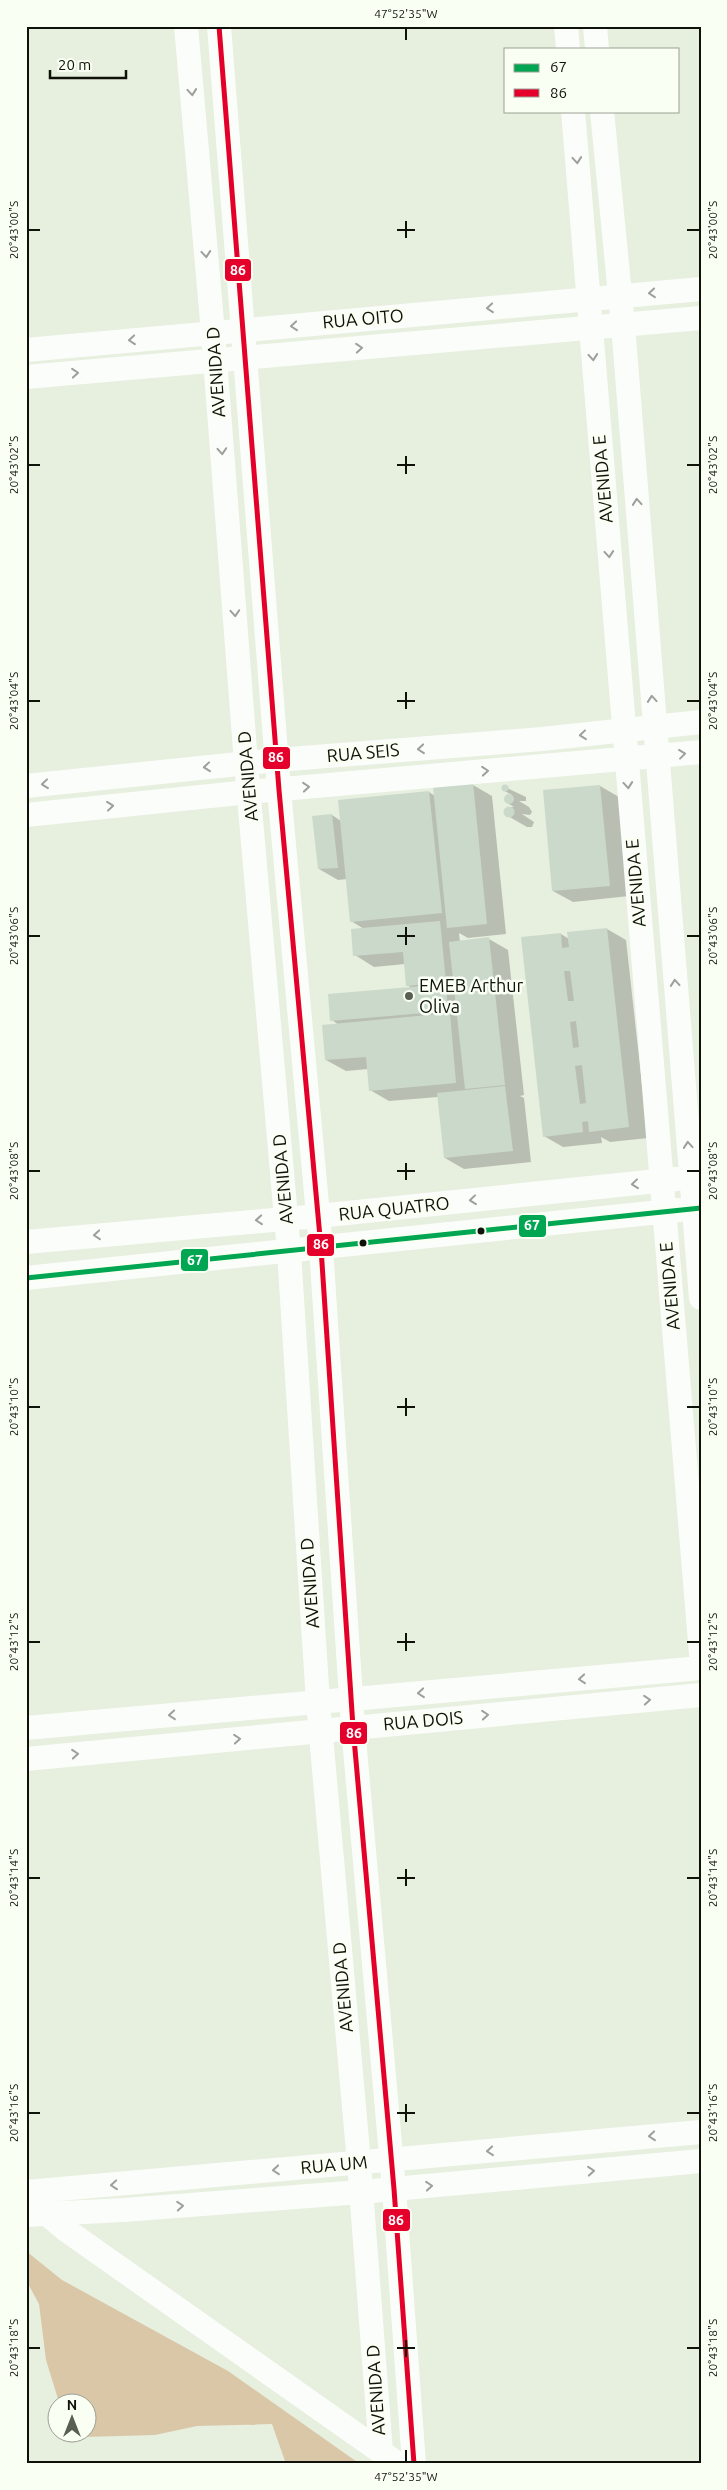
<svg xmlns="http://www.w3.org/2000/svg" width="727" height="2490" font-family="Ubuntu,sans-serif">
	<style>
		.forest { fill: #dac7a8 }
		.shadow { fill: #0003 }
		.building { fill: #cbd9cb; fill-rule: evenodd }
		.lines { fill: none; stroke-linecap: round; stroke-linejoin: round }
		.minor { stroke: #fbfdfa; stroke-width: 24 }
		.bus-1-casing { stroke: #fafff4; stroke-width: 9 }
		.bus-2-casing { stroke: #fafff4; stroke-width: 9 }
		.bus-1 { stroke: #00a651; stroke-width: 5 }
		.bus-2 { stroke: #e4002b; stroke-width: 5 }
		.oneway { stroke: #9c9f9a }
		.ticks { fill: none; stroke: #0e1209; stroke-width: 2 }
		.poi-dot { fill: #5a5f54; stroke: #fafff4; stroke-width: 2 }
		.bus-dot { fill: #0e1209; stroke: #fafff4; stroke-width: 2 }
		.labels { text-anchor: middle; stroke-width: 5; stroke-linejoin: round; paint-order: stroke }
		.street-label { font-size: 18px; fill: #0e1209; stroke: #fafff4 }
		.poi-label { font-size: 18px; fill: #0e1209; stroke: #fafff4; text-anchor: start }
		.line-badge { stroke: #fafff4; stroke-width: 2 }
		.badge-label { font-size: 14px; text-anchor: middle; font-weight: bold; fill: #fff }
		.neatline { fill: none; stroke: #0e1209; stroke-width: 2 }
		.ticks-label { font-size: 12px; text-anchor: middle; fill: #0e1209 }
	</style>
	<rect width="100%" height="100%" fill="#e7efdf"/>
	<path class="forest" d="M 26,2251 L 62,2280 L 228,2371 L 360,2464 L 286,2464 L 272,2424 L 197,2426 L 155,2435 L 84,2437 L 78,2433 L 88,2432 L 88,2402 L 59,2402 L 46,2360 L 39,2304 L 26,2280 Z"/>
	<g class="shadow">
		<path d="M 473,785 L 492,796 L 506,934 L 468,938 L 459,933 L 460,942 L 489,939 L 508,950 L 524,1095 L 520,1096 L 524,1098 L 531,1162 L 464,1169 L 445,1158 L 438,1097 L 389,1101 L 370,1090 L 368,1069 L 346,1071 L 326,1060 L 339,1025 L 332,1020 L 412,988 L 407,985 L 405,964 L 374,967 L 355,955 L 364,929 L 351,921 L 347,879 L 338,880 L 319,869 L 332,815 L 341,821 L 429,792 L 435,796 Z"/>
		<path d="M 503,786 L 526,797 L 526,801 L 519,801 L 529,807 L 532,812 L 530,815 L 522,814 L 534,822 L 532,827 L 527,827 L 508,816 L 505,811 L 508,807 L 514,807 L 507,803 L 505,799 L 512,795 L 503,790 Z"/>
		<path d="M 600,786 L 619,797 L 629,896 L 573,902 L 553,891 Z"/>
		<path d="M 607,929 L 626,940 L 648,1138 L 610,1142 L 601,1137 L 602,1143 L 563,1147 L 544,1136 L 561,934 L 569,939 L 569,933 Z"/>
	</g>
	<g class="building">
		<path d="M 473,783 L 487,924 L 447,928 L 433,787 Z"/>
		<circle cx="505" cy="788" r="3.5"/>
		<path d="M 600,785 L 610,886 L 552,891 L 543,790 Z"/>
		<path d="M 429,791 L 442,913 L 350,922 L 338,800 Z"/>
		<circle cx="509" cy="799" r="5"/>
		<circle cx="509" cy="812" r="5.5"/>
		<path d="M 332,814 L 338,868 L 318,869 L 312,816 Z"/>
		<path d="M 440,921 L 446,982 L 406,986 L 403,952 L 353,956 L 351,929 Z"/>
		<path d="M 607,928 L 629,1127 L 589,1132 L 588,1121 L 582,1122 L 583,1132 L 543,1137 L 521,937 L 561,933 L 562,948 L 569,947 L 567,932 ZM 564,971 L 570,971 L 574,1001 L 568,1001 ZM 576,1021 L 579,1047 L 573,1048 L 570,1022 ZM 582,1065 L 586,1103 L 580,1104 L 575,1066 Z"/>
		<path d="M 489,937 L 505,1085 L 465,1089 L 449,942 Z"/>
		<path d="M 446,984 L 448,1011 L 330,1021 L 328,994 Z"/>
		<path d="M 450,1013 L 456,1083 L 369,1091 L 366,1057 L 325,1060 L 322,1025 Z"/>
		<path d="M 505,1086 L 513,1151 L 444,1158 L 437,1093 Z"/>
	</g>
	<g class="lines">
		<g class="minor">
			<path d="M 186,26 L 213,333 L 246,763 L 289,1252 L 318,1702 L 359,2163 L 381,2452"/>
			<path d="M 219,26 L 279,790 L 321,1248 L 353,1727 L 394,2189 L 414,2464"/>
			<path d="M 566,26 L 568,49"/>
			<path d="M 595,26 L 597,49"/>
			<path d="M 573,111 L 701,1654"/>
			<path d="M 602,111 L 623,325 L 701,1298"/>
			<path d="M 26,350 L 701,289"/>
			<path d="M 26,377 L 701,318"/>
			<path d="M 26,786 L 277,760 L 542,739 L 701,722"/>
			<path d="M 26,815 L 249,792 L 701,752"/>
			<path d="M 26,1242 L 318,1216 L 677,1179"/>
			<path d="M 26,1278 L 679,1210"/>
			<path d="M 26,1728 L 701,1668"/>
			<path d="M 26,1759 L 701,1695"/>
			<path d="M 26,2192 L 701,2132"/>
			<path d="M 44,2207 L 46,2213 L 66,2230 L 398,2464"/>
			<path d="M 26,2215 L 124,2210 L 361,2192 L 701,2161"/>
		</g>
		<g class="bus-1-casing">
			<path id="bus-1" d="M 26,1278 L 701,1208"/>
		</g>
		<g class="bus-2-casing">
			<path id="bus-2" d="M 219,26 L 279,790 L 321,1248 L 353,1727 L 394,2189 L 414,2464"/>
		</g>
		<use href="#bus-1" class="bus-1"/>
		<use href="#bus-2" class="bus-2"/>
	</g>
	<defs><path id="oneway-chevron" d="M-2-3.5L2.5 0L-2 3.5" fill="none" stroke-width="1.6" stroke-linecap="round" stroke-linejoin="round" transform="scale(1.25)"/></defs>
	<g class="oneway">
		<use href="#oneway-chevron" transform="translate(192 92) rotate(85)"/>
		<use href="#oneway-chevron" transform="translate(577 160) rotate(85)"/>
		<use href="#oneway-chevron" transform="translate(206 254) rotate(85)"/>
		<use href="#oneway-chevron" transform="translate(652 293) rotate(175)"/>
		<use href="#oneway-chevron" transform="translate(490 308) rotate(175)"/>
		<use href="#oneway-chevron" transform="translate(294 326) rotate(175)"/>
		<use href="#oneway-chevron" transform="translate(132 340) rotate(175)"/>
		<use href="#oneway-chevron" transform="translate(359 348) rotate(-5)"/>
		<use href="#oneway-chevron" transform="translate(593 357) rotate(85)"/>
		<use href="#oneway-chevron" transform="translate(75 373) rotate(-5)"/>
		<use href="#oneway-chevron" transform="translate(222 451) rotate(86)"/>
		<use href="#oneway-chevron" transform="translate(637 502) rotate(-95)"/>
		<use href="#oneway-chevron" transform="translate(609 554) rotate(85)"/>
		<use href="#oneway-chevron" transform="translate(235 613) rotate(86)"/>
		<use href="#oneway-chevron" transform="translate(652 699) rotate(-95)"/>
		<use href="#oneway-chevron" transform="translate(583 735) rotate(174)"/>
		<use href="#oneway-chevron" transform="translate(421 749) rotate(175)"/>
		<use href="#oneway-chevron" transform="translate(682 754) rotate(-7)"/>
		<use href="#oneway-chevron" transform="translate(207 767) rotate(174)"/>
		<use href="#oneway-chevron" transform="translate(485 771) rotate(-5)"/>
		<use href="#oneway-chevron" transform="translate(45 784) rotate(174)"/>
		<use href="#oneway-chevron" transform="translate(628 785) rotate(85)"/>
		<use href="#oneway-chevron" transform="translate(306 787) rotate(-5)"/>
		<use href="#oneway-chevron" transform="translate(110 806) rotate(-6)"/>
		<use href="#oneway-chevron" transform="translate(675 983) rotate(-95)"/>
		<use href="#oneway-chevron" transform="translate(688 1145) rotate(-95)"/>
		<use href="#oneway-chevron" transform="translate(635 1184) rotate(174)"/>
		<use href="#oneway-chevron" transform="translate(473 1200) rotate(174)"/>
		<use href="#oneway-chevron" transform="translate(259 1220) rotate(175)"/>
		<use href="#oneway-chevron" transform="translate(97 1235) rotate(175)"/>
		<use href="#oneway-chevron" transform="translate(582 1679) rotate(175)"/>
		<use href="#oneway-chevron" transform="translate(421 1693) rotate(175)"/>
		<use href="#oneway-chevron" transform="translate(647 1700) rotate(-5)"/>
		<use href="#oneway-chevron" transform="translate(172 1715) rotate(175)"/>
		<use href="#oneway-chevron" transform="translate(485 1715) rotate(-5)"/>
		<use href="#oneway-chevron" transform="translate(237 1739) rotate(-5)"/>
		<use href="#oneway-chevron" transform="translate(75 1754) rotate(-5)"/>
		<use href="#oneway-chevron" transform="translate(652 2136) rotate(175)"/>
		<use href="#oneway-chevron" transform="translate(490 2151) rotate(175)"/>
		<use href="#oneway-chevron" transform="translate(276 2170) rotate(175)"/>
		<use href="#oneway-chevron" transform="translate(591 2171) rotate(-5)"/>
		<use href="#oneway-chevron" transform="translate(114 2185) rotate(175)"/>
		<use href="#oneway-chevron" transform="translate(429 2186) rotate(-5)"/>
		<use href="#oneway-chevron" transform="translate(180 2206) rotate(-4)"/>
	</g>
	<path class="ticks" d="M 406,28 L 406,40M 406,221 L 406,238M 28,230 L 40,230M 397,230 L 415,230M 687,230 L 700,230M 406,456 L 406,474M 28,465 L 40,465M 397,465 L 415,465M 687,465 L 700,465M 406,692 L 406,709M 28,701 L 40,701M 397,701 L 415,701M 687,701 L 700,701M 406,927 L 406,945M 28,936 L 40,936M 397,936 L 415,936M 687,936 L 700,936M 406,1163 L 406,1180M 28,1171 L 40,1171M 397,1171 L 415,1171M 687,1171 L 700,1171M 406,1398 L 406,1416M 28,1407 L 40,1407M 397,1407 L 415,1407M 687,1407 L 700,1407M 406,1633 L 406,1651M 28,1642 L 40,1642M 397,1642 L 415,1642M 687,1642 L 700,1642M 406,1869 L 406,1886M 28,1878 L 40,1878M 397,1878 L 415,1878M 687,1878 L 700,1878M 406,2104 L 406,2122M 28,2113 L 40,2113M 397,2113 L 415,2113M 687,2113 L 700,2113M 406,2340 L 406,2357M 28,2348 L 40,2348M 397,2348 L 415,2348M 687,2348 L 700,2348M 406,2450 L 406,2462"/>
	<circle class="poi-dot" cx="409" cy="996" r="5"/>
	<g class="bus-dot">
		<circle cx="481" cy="1231" r="4.5"/>
		<circle cx="363" cy="1243" r="4.5"/>
	</g>
	<g class="labels">
		<g class="street-label">
			<text transform="translate(363 319) rotate(-5)" y="6">RUA OITO</text>
			<text transform="translate(216 372) rotate(-94)" y="6">AVENIDA D</text>
			<text transform="translate(603 479) rotate(-95)" y="6">AVENIDA E</text>
			<text transform="translate(363 753) rotate(-5)" y="6">RUA SEIS</text>
			<text transform="translate(248 776) rotate(-95)" y="6">AVENIDA D</text>
			<text transform="translate(636 883) rotate(-95)" y="6">AVENIDA E</text>
			<text transform="translate(283 1179) rotate(-95)" y="6">AVENIDA D</text>
			<text transform="translate(394 1209) rotate(-6)" y="6">RUA QUATRO</text>
			<text transform="translate(670 1286) rotate(-95)" y="6">AVENIDA E</text>
			<text transform="translate(310 1583) rotate(-94)" y="6">AVENIDA D</text>
			<text transform="translate(423 1721) rotate(-5)" y="6">RUA DOIS</text>
			<text transform="translate(343 1987) rotate(-95)" y="6">AVENIDA D</text>
			<text transform="translate(334 2165) rotate(-5)" y="6">RUA UM</text>
			<text transform="translate(376 2390) rotate(-94)" y="6">AVENIDA D</text>
		</g>
		<g class="poi-label">
			<text x="419" y="992">EMEB Arthur<tspan x="419" dy="21">Oliva</tspan></text>
		</g>
	</g>
	<g class="line-badge">
		<rect x="224" y="258" width="28" height="24" rx="5" fill="#e4002b"/>
		<rect x="262" y="746" width="29" height="24" rx="5" fill="#e4002b"/>
		<rect x="518" y="1214" width="29" height="24" rx="5" fill="#00a651"/>
		<rect x="306" y="1233" width="29" height="24" rx="5" fill="#e4002b"/>
		<rect x="180" y="1248" width="29" height="24" rx="5" fill="#00a651"/>
		<rect x="339" y="1721" width="29" height="24" rx="5" fill="#e4002b"/>
		<rect x="382" y="2208" width="29" height="24" rx="5" fill="#e4002b"/>
	</g>
	<g class="badge-label">
		<text x="238" y="275">86</text>
		<text x="276" y="762">86</text>
		<text x="532" y="1230">67</text>
		<text x="321" y="1249">86</text>
		<text x="195" y="1265">67</text>
		<text x="354" y="1738">86</text>
		<text x="396" y="2225">86</text>
	</g>
	<rect width="727" height="2490" fill="none" stroke="#fafff4" stroke-width="55"/>
	<rect x="504" y="48" width="175" height="65" fill="#fafff4" stroke="#9ca096"/>
	<rect x="514" y="64" width="25" height="8" fill="#00a651" stroke="#9ca096"/>
	<text x="550" y="72" font-size="15" fill="#0e1209">67</text>
	<rect x="514" y="89" width="25" height="8" fill="#e4002b" stroke="#9ca096"/>
	<text x="550" y="98" font-size="15" fill="#0e1209">86</text>
	<g transform="translate(72 2418)"><circle r="24" fill="#fafff4" stroke="#9ca096"/>
	<path d="M0-4L9 19L0 12L-9 19Z" fill="#5a5f54"/>
	<text y="-8" font-size="14" font-weight="bold" text-anchor="middle" fill="#0e1209">N</text>
	</g>
	<path d="M50 70v8h76v-8" fill="none" stroke="#0e1209" stroke-width="2.5"/>
	<text x="58" y="70" font-size="15" fill="#0e1209" stroke="#fafff4" stroke-width="4" paint-order="stroke">20 m</text>
	<rect x="28" y="28" width="672" height="2434" class="neatline"/>
	<g class="ticks-label">
		<text x="406" y="18">47°52'35"W</text>
		<text transform="translate(14 230) rotate(-90)" y="4">20°43'00"S</text>
		<text transform="translate(713 230) rotate(-90)" y="4">20°43'00"S</text>
		<text transform="translate(14 465) rotate(-90)" y="4">20°43'02"S</text>
		<text transform="translate(713 465) rotate(-90)" y="4">20°43'02"S</text>
		<text transform="translate(14 701) rotate(-90)" y="4">20°43'04"S</text>
		<text transform="translate(713 701) rotate(-90)" y="4">20°43'04"S</text>
		<text transform="translate(14 936) rotate(-90)" y="4">20°43'06"S</text>
		<text transform="translate(713 936) rotate(-90)" y="4">20°43'06"S</text>
		<text transform="translate(14 1171) rotate(-90)" y="4">20°43'08"S</text>
		<text transform="translate(713 1171) rotate(-90)" y="4">20°43'08"S</text>
		<text transform="translate(14 1407) rotate(-90)" y="4">20°43'10"S</text>
		<text transform="translate(713 1407) rotate(-90)" y="4">20°43'10"S</text>
		<text transform="translate(14 1642) rotate(-90)" y="4">20°43'12"S</text>
		<text transform="translate(713 1642) rotate(-90)" y="4">20°43'12"S</text>
		<text transform="translate(14 1878) rotate(-90)" y="4">20°43'14"S</text>
		<text transform="translate(713 1878) rotate(-90)" y="4">20°43'14"S</text>
		<text transform="translate(14 2113) rotate(-90)" y="4">20°43'16"S</text>
		<text transform="translate(713 2113) rotate(-90)" y="4">20°43'16"S</text>
		<text transform="translate(14 2348) rotate(-90)" y="4">20°43'18"S</text>
		<text transform="translate(713 2348) rotate(-90)" y="4">20°43'18"S</text>
		<text x="406" y="2481">47°52'35"W</text>
	</g>
</svg>
